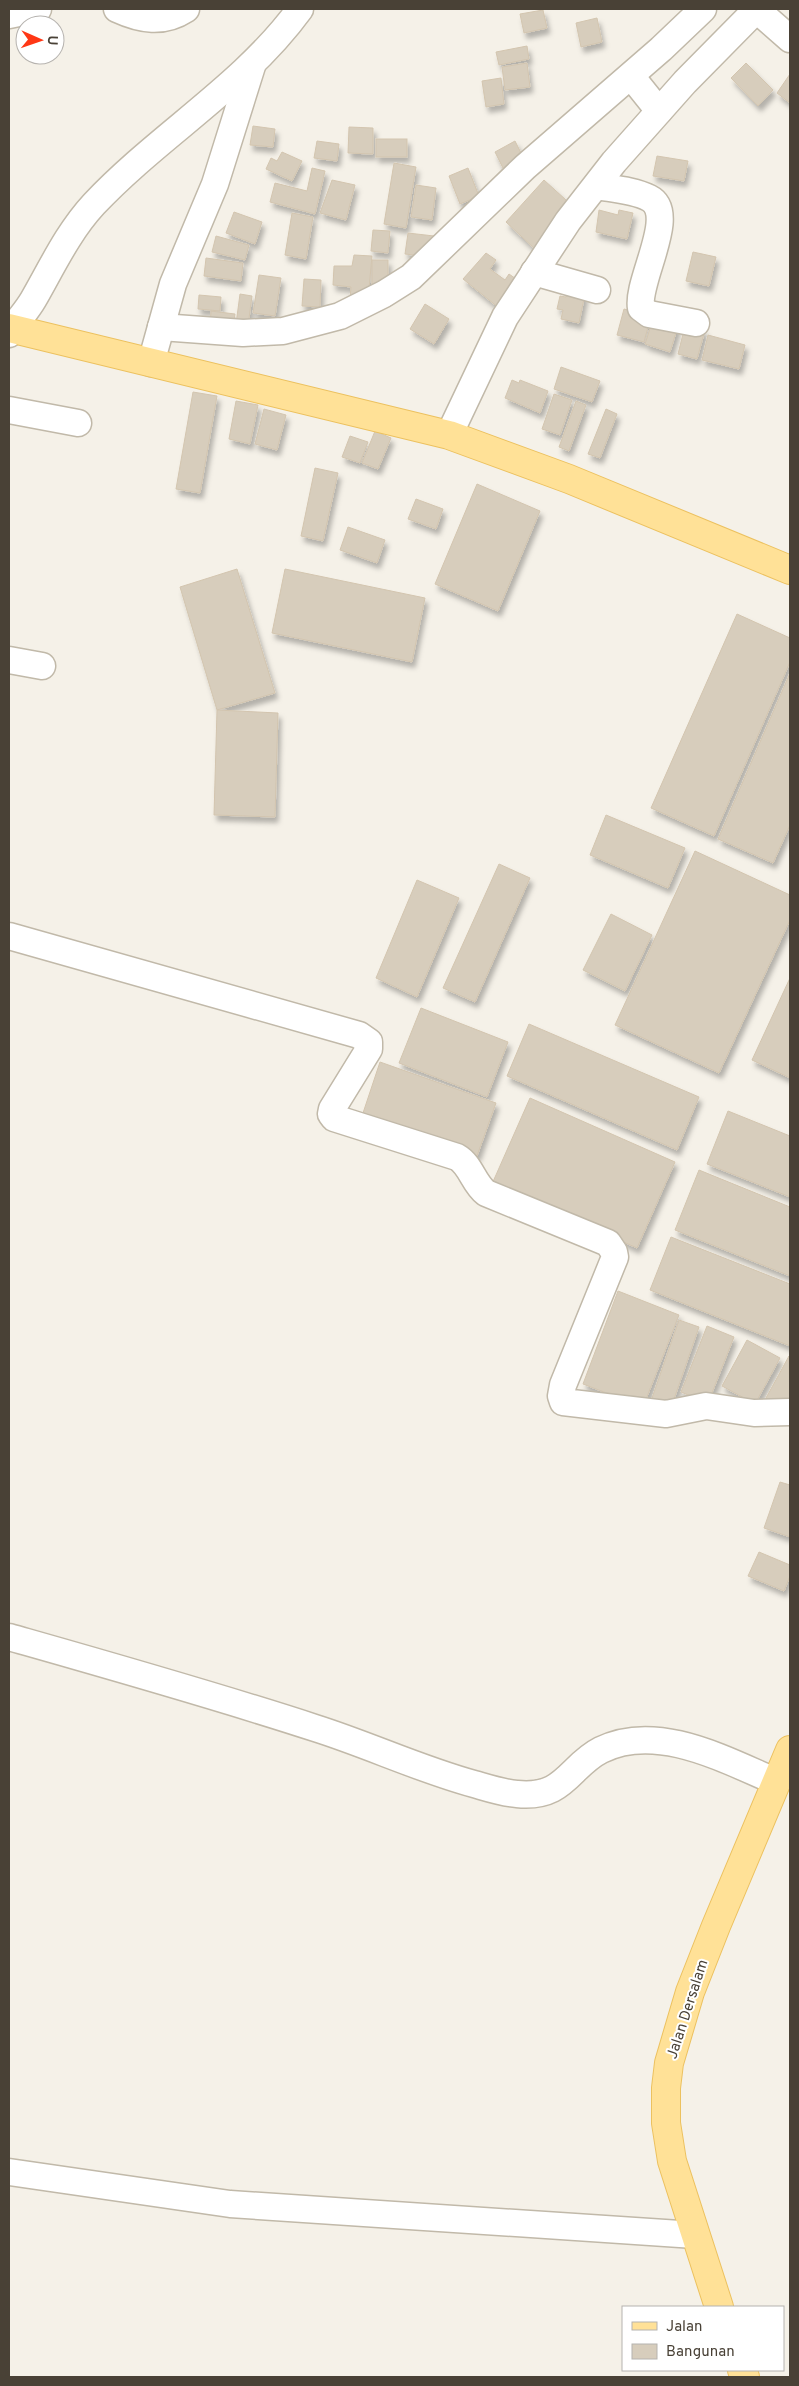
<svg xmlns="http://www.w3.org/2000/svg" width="799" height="2386" font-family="Overpass,sans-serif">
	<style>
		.building { fill: #d7cdbc; stroke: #d3c5af; filter: url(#shadow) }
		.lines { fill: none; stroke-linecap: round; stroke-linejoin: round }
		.minor-casing { stroke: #c1b9a9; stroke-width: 29 }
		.major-casing { stroke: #ecc15f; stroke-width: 30 }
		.minor { stroke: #fff; stroke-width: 26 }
		.major { stroke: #ffe197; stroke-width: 28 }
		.labels { text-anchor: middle; stroke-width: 4; stroke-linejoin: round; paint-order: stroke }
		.street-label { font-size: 15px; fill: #494136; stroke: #fff }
	</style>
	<defs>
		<filter id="shadow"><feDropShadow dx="3" dy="5.5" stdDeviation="2.5" flood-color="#0004"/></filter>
	</defs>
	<rect width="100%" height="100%" fill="#f5f1e8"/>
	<g class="building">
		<path d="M 543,10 L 547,28 L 524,33 L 520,14 Z"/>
		<path d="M 597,18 L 602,42 L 581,47 L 576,23 Z"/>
		<path d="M 527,46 L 529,59 L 499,65 L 496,52 Z"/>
		<path d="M 527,63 L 530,87 L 505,90 L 502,67 Z"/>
		<path d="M 746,63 L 773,90 L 758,106 L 731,78 Z"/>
		<path d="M 790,74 L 790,103 L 777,93 Z"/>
		<path d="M 501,78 L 504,104 L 486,107 L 482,81 Z"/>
		<path d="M 253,126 L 275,129 L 273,147 L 250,145 Z"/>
		<path d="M 349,127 L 373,128 L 373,154 L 348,153 Z"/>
		<rect x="376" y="139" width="31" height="18"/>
		<path d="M 317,141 L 339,144 L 337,161 L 314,158 Z"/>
		<path d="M 515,141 L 526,163 L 506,174 L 495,152 Z"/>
		<path d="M 282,152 L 302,161 L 292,181 L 266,169 L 271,158 L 277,161 Z"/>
		<path d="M 657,156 L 688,161 L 684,181 L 653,176 Z"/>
		<path d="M 394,163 L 416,167 L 406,228 L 384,224 Z"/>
		<path d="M 312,168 L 325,171 L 315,214 L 270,202 L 275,183 L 307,191 Z"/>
		<path d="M 468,168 L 479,196 L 460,204 L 449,176 Z"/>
		<path d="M 332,180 L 355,185 L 346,220 L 320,213 Z"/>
		<path d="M 544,180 L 576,209 L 537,251 L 506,222 Z"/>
		<path d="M 416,185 L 436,188 L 432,220 L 411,217 Z"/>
		<path d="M 599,210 L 618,215 L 619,210 L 633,213 L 627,239 L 596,232 Z"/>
		<path d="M 234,212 L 262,222 L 255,244 L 226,233 Z"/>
		<path d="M 292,213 L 313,217 L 306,259 L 285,255 Z"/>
		<path d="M 373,230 L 390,231 L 388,253 L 371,251 Z"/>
		<path d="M 408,233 L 434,236 L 431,257 L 405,254 Z"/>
		<path d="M 216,236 L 249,245 L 245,260 L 212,252 Z"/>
		<path d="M 693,252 L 716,257 L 709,286 L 686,281 Z"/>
		<path d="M 486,253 L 496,260 L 490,269 L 505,280 L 509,274 L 519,281 L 499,308 L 463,279 Z"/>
		<path d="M 354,255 L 372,256 L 368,300 L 350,298 L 351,287 L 333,285 L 334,266 L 352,266 Z"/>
		<path d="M 206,258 L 243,263 L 241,281 L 204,276 Z"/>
		<rect x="372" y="260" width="16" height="25"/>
		<path d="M 259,275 L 281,278 L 275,316 L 253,313 Z"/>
		<path d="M 304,279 L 321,280 L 320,307 L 302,306 Z"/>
		<path d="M 567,291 L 585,294 L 579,323 L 561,319 L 563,310 L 557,309 L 560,296 L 566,297 Z"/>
		<path d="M 240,294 L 252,296 L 248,326 L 236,324 Z"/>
		<path d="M 199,295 L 221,297 L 220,311 L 198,309 Z"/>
		<path d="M 425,304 L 449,319 L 434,344 L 410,329 Z"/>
		<path d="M 624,309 L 651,316 L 644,342 L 617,335 Z"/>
		<path d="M 211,311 L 235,314 L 233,327 L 210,325 Z"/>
		<path d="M 653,319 L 678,326 L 670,352 L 645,344 Z"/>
		<path d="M 685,326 L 705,330 L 697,359 L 678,354 Z"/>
		<path d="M 708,335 L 745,345 L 739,369 L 702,360 Z"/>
		<path d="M 561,367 L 600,381 L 592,402 L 554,389 Z"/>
		<path d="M 512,380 L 519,383 L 520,380 L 548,391 L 540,413 L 505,398 Z"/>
		<path d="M 193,392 L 217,396 L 200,493 L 176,489 Z"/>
		<path d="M 554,394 L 572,400 L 560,435 L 542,429 Z"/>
		<path d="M 236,401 L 258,405 L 250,444 L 229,439 Z"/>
		<path d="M 576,401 L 586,405 L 569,451 L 559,447 Z"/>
		<path d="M 264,409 L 286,415 L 277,450 L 255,444 Z"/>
		<path d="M 606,409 L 617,414 L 600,458 L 588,454 Z"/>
		<path d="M 375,431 L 391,438 L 378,469 L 362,463 Z"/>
		<path d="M 350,436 L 368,442 L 360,463 L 342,457 Z"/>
		<path d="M 315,468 L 338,473 L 323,541 L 301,536 Z"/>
		<path d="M 477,484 L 540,511 L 498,611 L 435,584 Z"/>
		<path d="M 416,499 L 443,509 L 436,529 L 408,519 Z"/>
		<path d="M 348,527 L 385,540 L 377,563 L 340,550 Z"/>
		<path d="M 237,569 L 275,693 L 217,710 L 180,587 Z"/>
		<path d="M 285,569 L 425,598 L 412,662 L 272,633 Z"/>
		<path d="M 737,614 L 790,638 L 790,662 L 714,836 L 651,808 Z"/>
		<path d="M 790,673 L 790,825 L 773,863 L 718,839 Z"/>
		<path d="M 217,710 L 278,713 L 275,817 L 214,815 Z"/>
		<path d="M 606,815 L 685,848 L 668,888 L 590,855 Z"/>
		<path d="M 695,851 L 790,895 L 790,920 L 719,1073 L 615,1025 Z"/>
		<path d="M 499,864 L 530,878 L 475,1002 L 443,988 Z"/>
		<path d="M 417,880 L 459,898 L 417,997 L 376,978 Z"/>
		<path d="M 611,914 L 652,935 L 625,991 L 583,970 Z"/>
		<path d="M 790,978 L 790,1078 L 752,1060 Z"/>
		<path d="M 421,1008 L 508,1042 L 487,1097 L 399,1063 Z"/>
		<path d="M 529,1024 L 699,1097 L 677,1150 L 507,1076 Z"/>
		<path d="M 380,1062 L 496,1103 L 477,1156 L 362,1116 Z"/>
		<path d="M 530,1098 L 675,1162 L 637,1248 L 492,1184 Z"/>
		<path d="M 728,1111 L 790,1136 L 790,1197 L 707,1164 Z"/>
		<path d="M 699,1170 L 790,1207 L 790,1276 L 675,1230 Z"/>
		<path d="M 671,1237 L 790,1284 L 790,1346 L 650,1290 Z"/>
		<path d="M 618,1291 L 679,1315 L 643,1407 L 583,1384 Z"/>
		<path d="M 679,1320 L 699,1327 L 672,1405 L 652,1398 Z"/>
		<path d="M 707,1326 L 734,1337 L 708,1403 L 681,1392 Z"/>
		<path d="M 747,1340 L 780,1358 L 755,1404 L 722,1386 Z"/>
		<path d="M 789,1356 L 790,1408 L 789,1411 L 766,1398 Z"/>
		<path d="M 780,1482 L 790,1485 L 790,1537 L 764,1528 Z"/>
		<path d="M 759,1552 L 790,1565 L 790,1576 L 784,1591 L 748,1576 Z"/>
	</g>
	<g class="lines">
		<g class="minor-casing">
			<g id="minor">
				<path d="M 117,9 C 141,20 163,24 186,9"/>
				<path d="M 757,10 L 790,39"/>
				<path d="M 9,15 L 38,9"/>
				<path d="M 631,76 L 659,111"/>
				<path d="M 596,186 C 613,189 633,190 649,198 C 679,213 636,281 641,308 L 649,314 L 696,323"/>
				<path d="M 534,272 L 597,290"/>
				<path d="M 161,327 L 243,333 L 283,331 L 340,316 L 384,294 L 411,277 L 525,167 L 661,49 L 703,9"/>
				<path d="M 9,334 C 16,322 26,312 33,300 C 52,267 68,232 94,204 C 159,135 244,86 300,9"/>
				<path d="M 151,363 L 173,284 L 215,184 L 252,66"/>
				<path d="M 9,410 L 78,423"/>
				<path d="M 449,435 L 505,317 L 568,221 L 614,162 L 685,82 L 757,9"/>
				<path d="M 9,660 L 42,666"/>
				<path d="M 9,936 L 359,1035 L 369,1042 L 369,1049 L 332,1109 L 331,1114 L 334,1118 L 457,1157 C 471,1165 473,1183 486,1193 L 608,1243 L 614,1252 L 615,1257 L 563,1385 L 561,1396 L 563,1402 L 666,1414 L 706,1406 L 754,1413 L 790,1412"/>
				<path d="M 9,1637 C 111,1666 214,1695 315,1728 C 369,1745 419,1769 474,1784 C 488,1788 503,1793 517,1794 C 565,1799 569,1766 601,1750 C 657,1722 725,1760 777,1782"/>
				<path d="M 9,2172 L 230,2204 L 695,2235"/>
			</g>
		</g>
		<g class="major-casing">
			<g id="major">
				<path d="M 9,328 L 449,435 L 569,479 L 790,570"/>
				<path d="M 719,2307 L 672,2161 L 666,2123 L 666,2088 L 669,2063 L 690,1992 L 716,1926 L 790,1750"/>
				<path d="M 742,2370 L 745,2377"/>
			</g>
		</g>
		<use href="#minor" class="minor"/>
		<use href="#major" class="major"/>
	</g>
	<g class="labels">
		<g class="street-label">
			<text transform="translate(687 2009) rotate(-72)" y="5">Jalan Dersalam</text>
		</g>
	</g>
	<rect width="799" height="2386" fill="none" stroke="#494136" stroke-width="20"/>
	<rect x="622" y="2306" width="162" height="65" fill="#ffffff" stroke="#b6b3af"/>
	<rect x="632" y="2322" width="25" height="8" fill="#ffe197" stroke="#b6b3af"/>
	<text x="666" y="2331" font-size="15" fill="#494136">Jalan</text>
	<rect x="632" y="2344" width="25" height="15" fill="#d7cdbc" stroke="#b6b3af"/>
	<text x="666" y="2356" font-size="15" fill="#494136">Bangunan</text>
	<g transform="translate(40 40) rotate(92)"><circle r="24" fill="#ffffff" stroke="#b6b3af"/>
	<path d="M0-4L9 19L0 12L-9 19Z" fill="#ff3715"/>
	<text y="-8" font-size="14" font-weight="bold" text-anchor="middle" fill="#494136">U</text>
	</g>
</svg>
